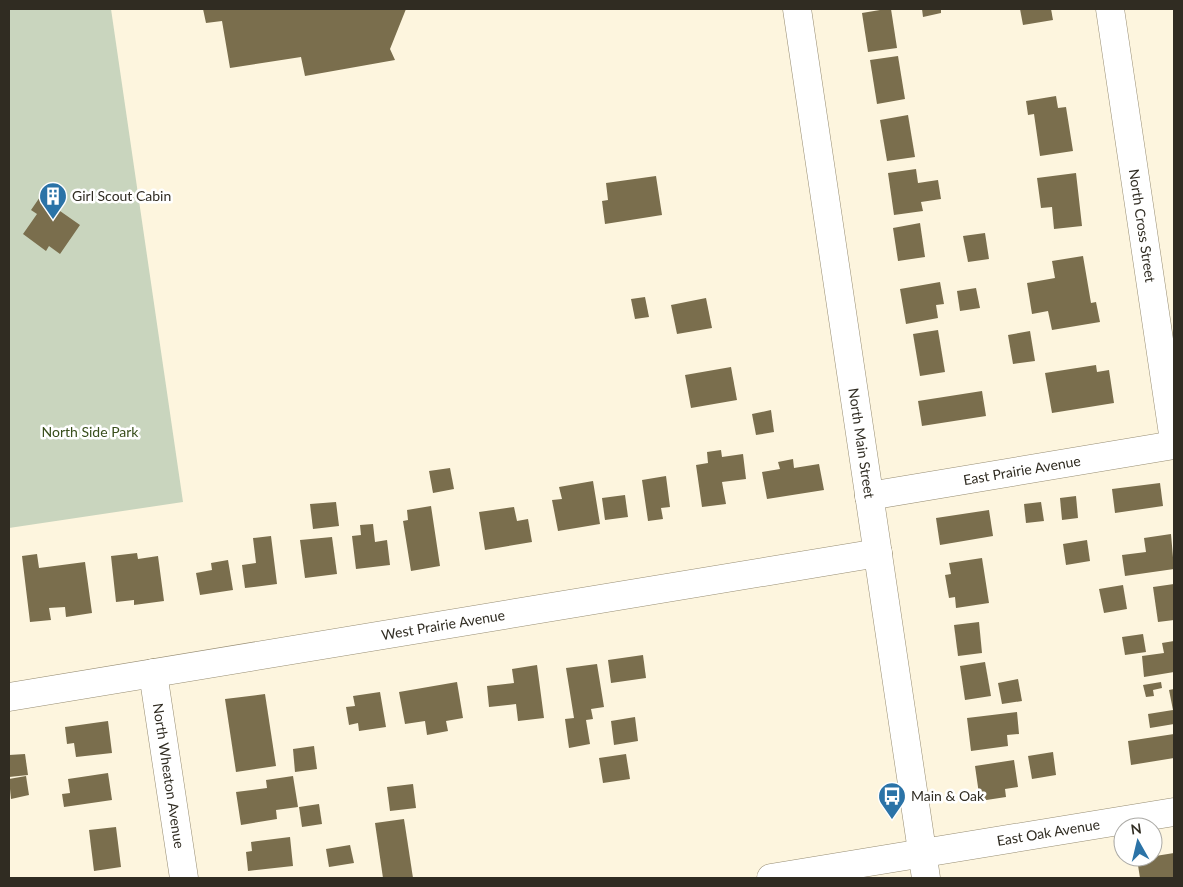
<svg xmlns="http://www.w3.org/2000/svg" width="1183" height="887" font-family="Lato,sans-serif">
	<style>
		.green { fill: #c9d5be }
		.building { fill: #7a6e4d }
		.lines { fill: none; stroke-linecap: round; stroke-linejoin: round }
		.minor-casing { stroke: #978d73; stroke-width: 29 }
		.minor { stroke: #fff; stroke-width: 28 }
		.labels { text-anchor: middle; stroke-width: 5; stroke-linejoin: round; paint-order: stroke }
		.poi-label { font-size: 14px; fill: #302c22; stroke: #fff; text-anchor: start }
		.street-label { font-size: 14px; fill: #302c22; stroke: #fff }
		.park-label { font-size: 14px; fill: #384e1b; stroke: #fff }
	</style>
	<rect width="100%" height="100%" fill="#fdf5de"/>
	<path class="green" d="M 9,9 L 111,9 L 183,502 L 9,528 Z"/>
	<g class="building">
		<path d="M 203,9 L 406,9 L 390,49 L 395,60 L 305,76 L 301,57 L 230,68 L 222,21 L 206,23 Z"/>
		<path d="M 886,9 L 891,9 L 897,48 L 868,52 L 862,13 Z"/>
		<path d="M 922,9 L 941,9 L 941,13 L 923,17 Z"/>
		<path d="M 1020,9 L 1051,9 L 1053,20 L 1023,25 Z"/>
		<path d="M 898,56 L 905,99 L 877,104 L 870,60 Z"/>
		<path d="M 1056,96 L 1058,108 L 1066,107 L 1073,151 L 1040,156 L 1034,114 L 1028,115 L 1026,101 Z"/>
		<path d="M 908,115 L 915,157 L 887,161 L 880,120 Z"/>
		<path d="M 916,169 L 918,183 L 938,180 L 941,199 L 921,202 L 923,211 L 894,215 L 888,173 Z"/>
		<path d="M 1076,173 L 1082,226 L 1054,229 L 1052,207 L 1041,208 L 1037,178 Z"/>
		<path d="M 656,176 L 662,215 L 605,224 L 602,201 L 608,200 L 606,183 Z"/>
		<path d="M 40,197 L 80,225 L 60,254 L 49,246 L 46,251 L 23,234 L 37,214 L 31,210 Z"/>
		<path d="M 920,223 L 925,257 L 898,261 L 893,228 Z"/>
		<path d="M 985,233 L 989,259 L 968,262 L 963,236 Z"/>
		<path d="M 1083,256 L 1091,303 L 1096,302 L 1100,322 L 1052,330 L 1048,311 L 1032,314 L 1027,283 L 1055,278 L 1052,261 Z"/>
		<path d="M 940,282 L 944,304 L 936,305 L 938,318 L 906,324 L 900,289 Z"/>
		<path d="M 976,288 L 980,308 L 960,311 L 957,291 Z"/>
		<path d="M 645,297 L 649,317 L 635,319 L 631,299 Z"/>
		<path d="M 706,298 L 712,328 L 677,334 L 671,305 Z"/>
		<path d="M 938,330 L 945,372 L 920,376 L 913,334 Z"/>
		<path d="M 1030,331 L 1035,361 L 1013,364 L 1008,335 Z"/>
		<path d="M 1096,365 L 1097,372 L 1109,370 L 1114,403 L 1052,413 L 1045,373 Z"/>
		<path d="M 731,367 L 737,400 L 691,408 L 685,375 Z"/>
		<path d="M 982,391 L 986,416 L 922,426 L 918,401 Z"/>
		<path d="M 771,410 L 774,432 L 756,435 L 752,414 Z"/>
		<path d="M 721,450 L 722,457 L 743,454 L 746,479 L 722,482 L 726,504 L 702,507 L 696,465 L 708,463 L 707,452 Z"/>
		<path d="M 793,459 L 794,468 L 819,464 L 824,490 L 767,499 L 762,472 L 780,469 L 778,462 Z"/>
		<path d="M 450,468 L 454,489 L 433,493 L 429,471 Z"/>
		<path d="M 666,476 L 670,507 L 661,508 L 663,519 L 648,521 L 642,480 Z"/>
		<path d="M 593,481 L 600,524 L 558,531 L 552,500 L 562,499 L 559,487 Z"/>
		<path d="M 1160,483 L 1163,506 L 1115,513 L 1112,489 Z"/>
		<path d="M 625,495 L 628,517 L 605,520 L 602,498 Z"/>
		<path d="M 1076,496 L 1078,518 L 1062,520 L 1060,498 Z"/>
		<path d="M 336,502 L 339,526 L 313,529 L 310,504 Z"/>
		<path d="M 1041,502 L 1044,521 L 1026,523 L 1024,504 Z"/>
		<path d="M 431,506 L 440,566 L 411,571 L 403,521 L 408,520 L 407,510 Z"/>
		<path d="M 514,507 L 517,521 L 528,519 L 532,542 L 485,550 L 479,512 Z"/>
		<path d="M 989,510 L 993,536 L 940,545 L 936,518 Z"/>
		<path d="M 373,524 L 375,542 L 387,540 L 390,565 L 356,569 L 352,536 L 361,535 L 360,525 Z"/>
		<path d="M 1171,534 L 1174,569 L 1125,576 L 1122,555 L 1146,552 L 1144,538 Z"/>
		<path d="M 271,536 L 277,584 L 245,588 L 242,565 L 256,563 L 253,538 Z"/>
		<path d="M 332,537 L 337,574 L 305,578 L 300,540 Z"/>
		<path d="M 1087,540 L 1090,561 L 1066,565 L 1063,544 Z"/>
		<path d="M 137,553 L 138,559 L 158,556 L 164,601 L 134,605 L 134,600 L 116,602 L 111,556 Z"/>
		<path d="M 37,554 L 39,568 L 85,562 L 92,613 L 66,617 L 65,607 L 49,608 L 51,620 L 30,622 L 22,556 Z"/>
		<path d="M 982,558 L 989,603 L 956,608 L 955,597 L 949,598 L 945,575 L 951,574 L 949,563 Z"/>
		<path d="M 228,560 L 233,590 L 200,595 L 196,573 L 212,570 L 211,563 Z"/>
		<path d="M 1174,584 L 1174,620 L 1158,622 L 1153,587 Z"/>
		<path d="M 1123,585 L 1127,609 L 1104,613 L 1099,589 Z"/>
		<path d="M 979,622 L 982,653 L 958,656 L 954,625 Z"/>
		<path d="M 1143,634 L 1146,652 L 1125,655 L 1122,637 Z"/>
		<path d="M 1174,641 L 1174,672 L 1144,677 L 1142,656 L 1164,653 L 1162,643 Z"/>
		<path d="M 643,655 L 646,678 L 611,683 L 608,660 Z"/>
		<path d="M 985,662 L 991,696 L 965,700 L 960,666 Z"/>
		<path d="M 597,664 L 604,707 L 591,709 L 593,719 L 586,720 L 590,744 L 569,748 L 565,719 L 574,718 L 566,668 Z"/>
		<path d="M 537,665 L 544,718 L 518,721 L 516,704 L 489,707 L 487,686 L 514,683 L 512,669 Z"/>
		<path d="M 1018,679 L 1022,701 L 1002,704 L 998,683 Z"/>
		<path d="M 457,682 L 463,718 L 446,721 L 448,731 L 427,735 L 425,721 L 405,724 L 399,692 Z"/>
		<path d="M 1161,682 L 1162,688 L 1153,690 L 1154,696 L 1146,697 L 1143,685 Z"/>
		<path d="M 1174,689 L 1174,724 L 1150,728 L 1148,714 L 1173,710 L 1169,690 Z"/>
		<path d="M 380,692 L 386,727 L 359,731 L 358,723 L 349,725 L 346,707 L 355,706 L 353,696 Z"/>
		<path d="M 265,694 L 276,766 L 236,772 L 225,699 Z"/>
		<path d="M 1017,712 L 1019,734 L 1007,735 L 1008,746 L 971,751 L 967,718 Z"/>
		<path d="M 635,717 L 638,741 L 614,745 L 611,721 Z"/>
		<path d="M 108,721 L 112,753 L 76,757 L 74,743 L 67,744 L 65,727 Z"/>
		<path d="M 1174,734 L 1174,758 L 1131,765 L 1128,741 Z"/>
		<path d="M 314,746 L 317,769 L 295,772 L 293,749 Z"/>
		<path d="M 1053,752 L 1056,775 L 1032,779 L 1028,756 Z"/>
		<path d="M 25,754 L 28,775 L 9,777 L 9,755 Z"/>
		<path d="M 626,754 L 630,779 L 603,783 L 599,758 Z"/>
		<path d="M 1014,760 L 1018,787 L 1005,789 L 1006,797 L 980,801 L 975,766 Z"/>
		<path d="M 108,773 L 112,800 L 64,807 L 62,794 L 70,793 L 68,779 Z"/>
		<path d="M 26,776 L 29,795 L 11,799 L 9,779 Z"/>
		<path d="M 293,776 L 298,807 L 276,810 L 277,819 L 241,825 L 236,792 L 267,788 L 266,780 Z"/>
		<path d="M 413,784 L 416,808 L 390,811 L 387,787 Z"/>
		<path d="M 319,804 L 322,824 L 302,827 L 299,807 Z"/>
		<path d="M 404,819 L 413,878 L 383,878 L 375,823 Z"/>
		<path d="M 116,827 L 121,867 L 94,871 L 89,830 Z"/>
		<path d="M 290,837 L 293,866 L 248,871 L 246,852 L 252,851 L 251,842 Z"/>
		<path d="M 350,845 L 354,863 L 329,867 L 326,849 Z"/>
		<path d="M 1174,853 L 1174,878 L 1171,877 L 1140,878 L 1137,859 Z"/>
	</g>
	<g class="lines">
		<g class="minor-casing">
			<g id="minor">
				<path id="s1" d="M 797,9 L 926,878"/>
				<path id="s2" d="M 1110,9 L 1174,441"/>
				<path id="s3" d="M 869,496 L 1174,445"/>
				<path id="s4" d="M 153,673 L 184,878"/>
				<path id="s5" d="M 9,697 L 878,553"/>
				<path id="s6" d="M 771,878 L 1174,812"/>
			</g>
		</g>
		<use href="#minor" class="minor"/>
	</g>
	<defs>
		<g id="building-pin" transform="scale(1.4375)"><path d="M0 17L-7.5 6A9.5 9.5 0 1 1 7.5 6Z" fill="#2b73a7" stroke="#fff"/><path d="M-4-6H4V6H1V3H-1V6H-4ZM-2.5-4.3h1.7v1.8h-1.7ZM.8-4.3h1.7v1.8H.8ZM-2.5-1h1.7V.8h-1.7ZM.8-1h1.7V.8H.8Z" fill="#fff"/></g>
		<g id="bus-pin" transform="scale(1.4375)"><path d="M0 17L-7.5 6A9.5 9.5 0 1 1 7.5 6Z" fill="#2b73a7" stroke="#fff"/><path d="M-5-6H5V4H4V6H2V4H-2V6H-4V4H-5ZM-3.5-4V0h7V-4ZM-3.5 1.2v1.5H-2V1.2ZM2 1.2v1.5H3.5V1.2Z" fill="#fff"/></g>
	</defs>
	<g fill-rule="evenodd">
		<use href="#building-pin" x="53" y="196"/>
		<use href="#bus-pin" x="892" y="796"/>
	</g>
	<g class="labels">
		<g class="poi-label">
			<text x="72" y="201">Girl Scout Cabin</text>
			<text x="911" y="801">Main &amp; Oak</text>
		</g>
		<g class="street-label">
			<text dy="5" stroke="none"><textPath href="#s2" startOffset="219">North Cross Street</textPath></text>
			<text dy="5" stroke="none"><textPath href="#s1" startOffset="439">North Main Street</textPath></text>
			<text dy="5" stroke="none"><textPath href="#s3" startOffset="155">East Prairie Avenue</textPath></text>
			<text dy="5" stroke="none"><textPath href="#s5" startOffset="440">West Prairie Avenue</textPath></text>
			<text dy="5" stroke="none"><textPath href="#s4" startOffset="104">North Wheaton Avenue</textPath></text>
			<text dy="5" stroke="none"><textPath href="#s6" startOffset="281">East Oak Avenue</textPath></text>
		</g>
		<g class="park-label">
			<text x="90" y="437">North Side Park</text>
		</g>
	</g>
	<rect width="1183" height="887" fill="none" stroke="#302c22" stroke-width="20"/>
	<g transform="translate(1138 842) rotate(352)"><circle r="24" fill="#ffffff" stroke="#acaba7"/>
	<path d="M0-4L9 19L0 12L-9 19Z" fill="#2b73a7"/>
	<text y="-8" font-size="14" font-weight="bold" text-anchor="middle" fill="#302c22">N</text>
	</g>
</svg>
